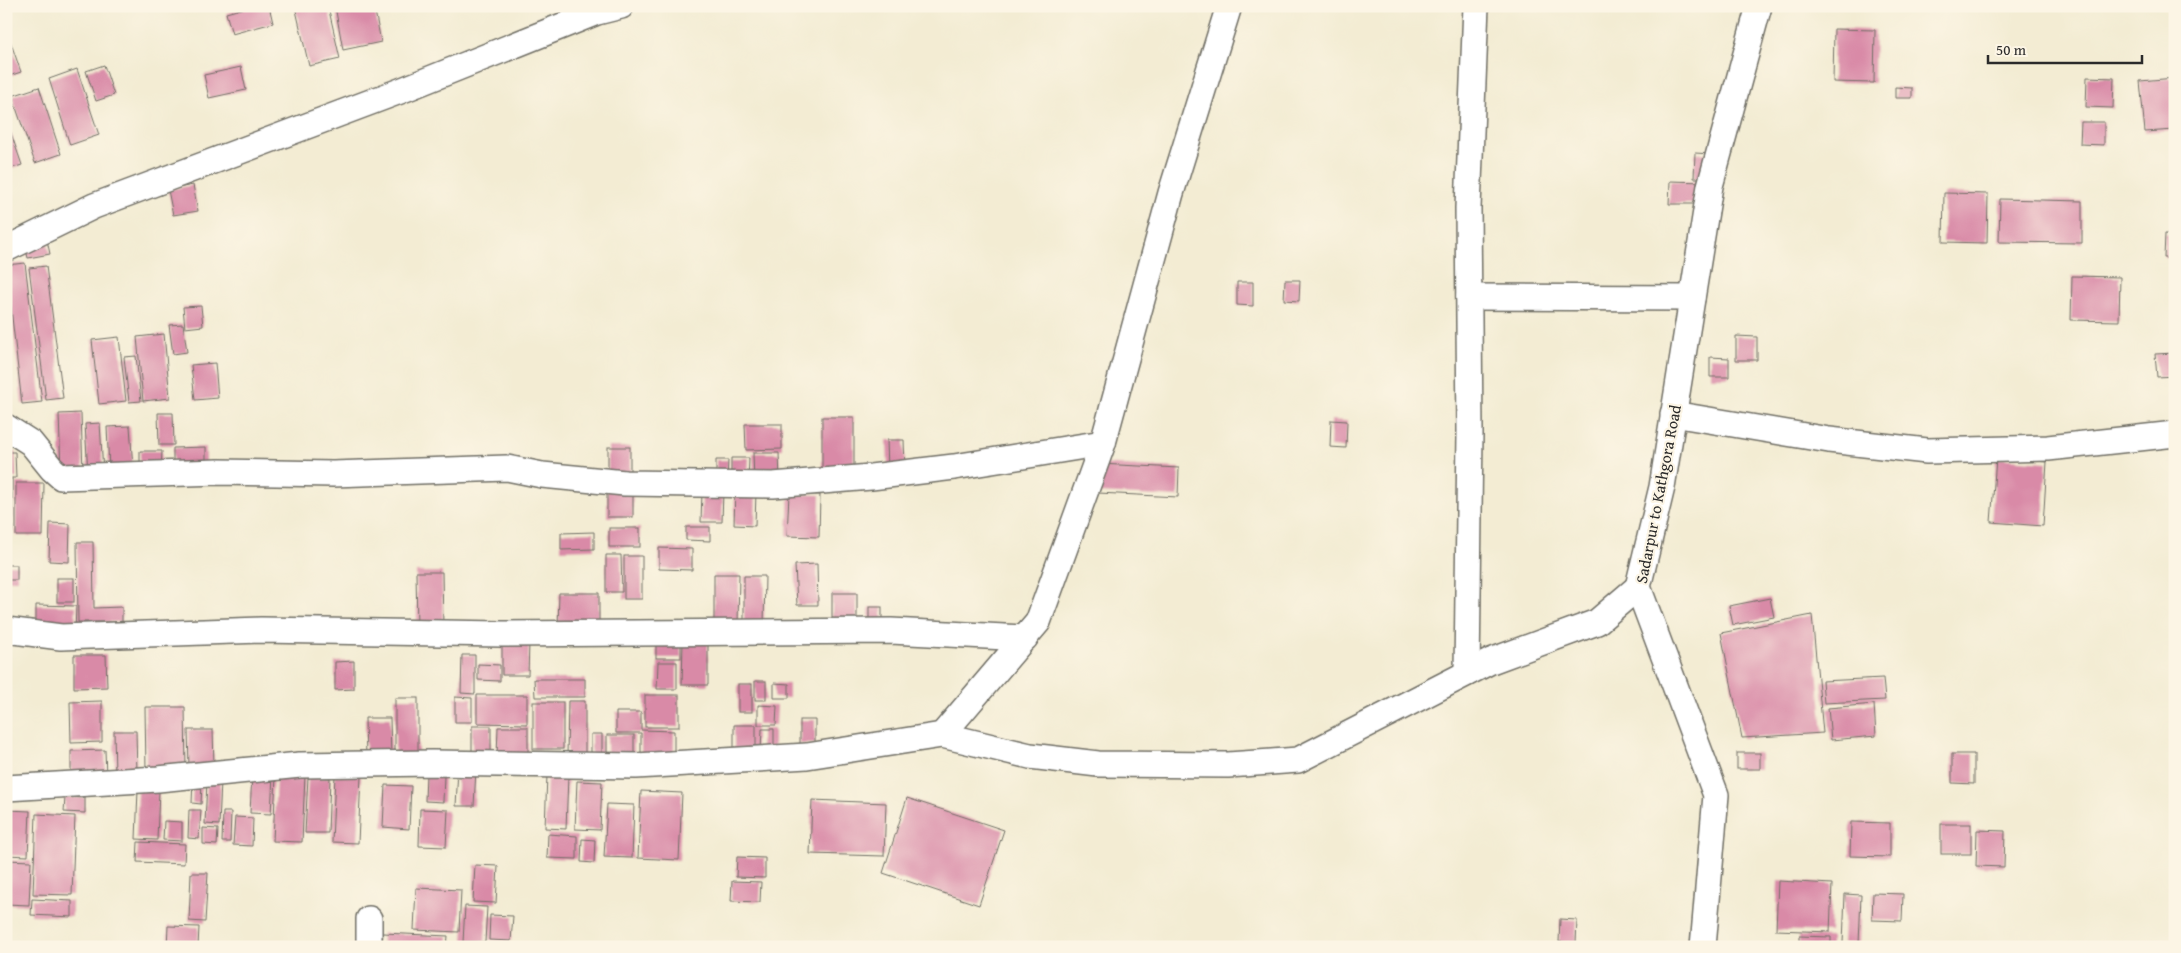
<svg xmlns="http://www.w3.org/2000/svg" width="2181" height="953" font-family="'Gentium Book Plus',serif">
	<style>
		.building { fill: #d98aa7 }
		.lines { fill: none; stroke-linecap: round; stroke-linejoin: round }
		.minor-casing { stroke: #716f66; stroke-width: 28 }
		.minor { stroke: #fff; stroke-width: 25 }
		.labels { text-anchor: middle; stroke-width: 4.5; stroke-linejoin: round; paint-order: stroke }
		.street-label { font-size: 16px; fill: #2b2b2b; stroke: #fcf5e5 }
	</style>
	<rect width="100%" height="100%" fill="#fcf5e5"/>
	<filter id="ink" filterUnits="userSpaceOnUse"><feTurbulence type="fractalNoise" baseFrequency=".02" numOctaves="2"/><feDisplacementMap in="SourceGraphic" scale="10" xChannelSelector="R" yChannelSelector="G"/><feConvolveMatrix kernelMatrix="1 2 1 2 8 2 1 2 1" color-interpolation-filters="sRGB"/></filter>
	<filter id="wash" filterUnits="userSpaceOnUse"><feTurbulence type="fractalNoise" baseFrequency=".0096" numOctaves="4" result="noise"/><feDisplacementMap in="SourceGraphic" scale="20" xChannelSelector="R" yChannelSelector="G"/><feGaussianBlur stdDeviation="1.12" result="paint"/><feColorMatrix in="noise" values="0 0 0 0 0 0 0 0 0 0 0 0 0 0 0 0 0 1.4 0 .05"/><feComposite in="paint" operator="in"/></filter>
	<g filter="url(#wash)">
		<rect width="100%" height="100%" fill="#f3ecd3"/>
		<g id="blocks">
			<g class="building">
				<path d="M 252,6 L 269,6 L 273,23 L 232,34 L 226,13 Z"/>
				<path d="M 295,6 L 328,6 L 340,59 L 309,66 Z"/>
				<path d="M 335,6 L 374,6 L 381,42 L 343,50 Z"/>
				<path d="M 6,29 L 21,72 L 6,77 Z"/>
				<path d="M 1834,29 L 1875,30 L 1874,83 L 1833,82 Z"/>
				<path d="M 104,65 L 114,95 L 96,101 L 86,71 Z"/>
				<path d="M 241,67 L 246,90 L 209,98 L 204,75 Z"/>
				<path d="M 77,69 L 99,135 L 70,145 L 49,79 Z"/>
				<path d="M 2087,77 L 2114,78 L 2113,108 L 2086,107 Z"/>
				<path d="M 2175,78 L 2175,130 L 2145,132 L 2140,81 Z"/>
				<path d="M 39,87 L 61,154 L 35,163 L 12,96 Z"/>
				<path d="M 1895,87 L 1912,88 L 1912,98 L 1895,98 Z"/>
				<path d="M 6,119 L 22,165 L 6,170 Z"/>
				<path d="M 2081,122 L 2104,122 L 2104,145 L 2080,144 Z"/>
				<path d="M 1695,153 L 1711,154 L 1711,178 L 1694,178 Z"/>
				<path d="M 1670,181 L 1704,182 L 1704,204 L 1669,204 Z"/>
				<path d="M 193,185 L 198,211 L 173,215 L 168,190 Z"/>
				<path d="M 1944,193 L 1988,194 L 1987,243 L 1943,242 Z"/>
				<path d="M 2000,199 L 2082,201 L 2082,243 L 1999,242 Z"/>
				<path d="M 2165,234 L 2175,234 L 2175,258 L 2164,258 Z"/>
				<path d="M 47,240 L 50,254 L 28,258 L 25,245 Z"/>
				<path d="M 25,263 L 42,402 L 22,404 L 6,265 Z"/>
				<path d="M 46,266 L 63,398 L 46,400 L 29,268 Z"/>
				<path d="M 2072,276 L 2120,277 L 2119,321 L 2071,320 Z"/>
				<path d="M 1285,280 L 1300,280 L 1299,301 L 1284,300 Z"/>
				<path d="M 1237,282 L 1253,282 L 1253,306 L 1237,305 Z"/>
				<path d="M 201,306 L 203,326 L 185,328 L 183,307 Z"/>
				<path d="M 183,324 L 187,352 L 173,354 L 169,325 Z"/>
				<path d="M 164,334 L 170,398 L 143,401 L 137,337 Z"/>
				<path d="M 1736,336 L 1757,337 L 1757,360 L 1736,360 Z"/>
				<path d="M 119,337 L 126,401 L 99,404 L 92,340 Z"/>
				<path d="M 2175,353 L 2175,376 L 2157,377 L 2155,354 Z"/>
				<path d="M 136,356 L 141,401 L 129,402 L 124,357 Z"/>
				<path d="M 1710,357 L 1729,358 L 1729,377 L 1710,377 Z"/>
				<path d="M 215,363 L 218,398 L 195,400 L 191,365 Z"/>
				<path d="M 81,413 L 83,472 L 61,472 L 59,414 Z"/>
				<path d="M 158,413 L 173,413 L 174,445 L 159,445 Z"/>
				<rect x="822" y="417" width="32" height="55"/>
				<path d="M 1331,420 L 1347,421 L 1346,448 L 1330,447 Z"/>
				<path d="M 100,423 L 103,472 L 88,473 L 85,424 Z"/>
				<path d="M 745,424 L 782,424 L 782,449 L 746,450 Z"/>
				<path d="M 130,426 L 133,469 L 109,470 L 107,427 Z"/>
				<path d="M 887,440 L 904,440 L 905,469 L 888,470 Z"/>
				<path d="M 206,447 L 206,468 L 173,468 L 173,448 Z"/>
				<rect x="608" y="447" width="22" height="30"/>
				<path d="M 140,451 L 162,451 L 161,472 L 140,472 Z"/>
				<path d="M 6,452 L 15,452 L 16,478 L 6,478 Z"/>
				<path d="M 753,453 L 779,453 L 780,481 L 754,482 Z"/>
				<path d="M 731,458 L 749,458 L 748,483 L 731,483 Z"/>
				<path d="M 1996,458 L 2047,462 L 2043,526 L 1991,522 Z"/>
				<path d="M 716,460 L 728,460 L 727,483 L 716,483 Z"/>
				<path d="M 1099,464 L 1179,468 L 1178,497 L 1098,493 Z"/>
				<rect x="6" y="479" width="6" height="53"/>
				<path d="M 16,483 L 44,483 L 43,536 L 16,536 Z"/>
				<rect x="607" y="485" width="26" height="32"/>
				<path d="M 735,490 L 756,491 L 755,526 L 734,525 Z"/>
				<path d="M 702,492 L 723,492 L 722,522 L 701,522 Z"/>
				<path d="M 789,494 L 820,495 L 819,537 L 787,536 Z"/>
				<path d="M 50,523 L 70,524 L 69,562 L 49,561 Z"/>
				<path d="M 686,527 L 710,527 L 710,541 L 686,540 Z"/>
				<rect x="609" y="528" width="31" height="19"/>
				<path d="M 594,532 L 594,549 L 561,550 L 561,533 Z"/>
				<path d="M 77,542 L 93,542 L 94,608 L 122,607 L 122,622 L 78,622 Z"/>
				<path d="M 659,548 L 692,549 L 692,570 L 659,569 Z"/>
				<path d="M 606,555 L 621,555 L 622,592 L 606,592 Z"/>
				<rect x="624" y="556" width="18" height="43"/>
				<path d="M 817,564 L 818,605 L 797,605 L 795,565 Z"/>
				<rect x="6" y="565" width="11" height="15"/>
				<path d="M 416,572 L 442,572 L 443,627 L 417,628 Z"/>
				<path d="M 714,574 L 739,574 L 738,624 L 714,623 Z"/>
				<path d="M 744,576 L 765,576 L 764,624 L 744,623 Z"/>
				<rect x="57" y="578" width="17" height="24"/>
				<path d="M 559,593 L 599,593 L 599,627 L 558,627 Z"/>
				<path d="M 832,593 L 857,593 L 857,626 L 832,625 Z"/>
				<path d="M 1770,598 L 1774,617 L 1733,625 L 1729,606 Z"/>
				<path d="M 36,605 L 76,606 L 75,632 L 36,631 Z"/>
				<rect x="869" y="607" width="13" height="20"/>
				<path d="M 1812,615 L 1823,733 L 1742,738 L 1721,633 Z"/>
				<rect x="656" y="634" width="25" height="24"/>
				<path d="M 683,641 L 708,641 L 708,685 L 682,685 Z"/>
				<path d="M 502,643 L 529,643 L 528,675 L 502,675 Z"/>
				<path d="M 74,655 L 106,655 L 107,687 L 74,688 Z"/>
				<path d="M 462,655 L 475,655 L 475,694 L 461,693 Z"/>
				<path d="M 354,661 L 354,689 L 335,690 L 335,662 Z"/>
				<path d="M 658,662 L 677,662 L 677,689 L 657,689 Z"/>
				<path d="M 478,664 L 500,665 L 500,681 L 478,680 Z"/>
				<path d="M 1883,678 L 1885,700 L 1824,703 L 1822,681 Z"/>
				<path d="M 534,679 L 585,679 L 585,697 L 535,697 Z"/>
				<rect x="755" y="681" width="11" height="19"/>
				<path d="M 774,683 L 789,684 L 789,698 L 774,698 Z"/>
				<rect x="738" y="684" width="14" height="28"/>
				<path d="M 477,695 L 527,695 L 527,724 L 477,723 Z"/>
				<rect x="645" y="695" width="34" height="32"/>
				<path d="M 455,697 L 472,698 L 472,722 L 455,722 Z"/>
				<rect x="395" y="698" width="23" height="60"/>
				<path d="M 102,701 L 102,742 L 71,743 L 70,702 Z"/>
				<path d="M 568,701 L 585,701 L 585,756 L 567,756 Z"/>
				<rect x="533" y="702" width="30" height="47"/>
				<path d="M 1874,704 L 1876,736 L 1831,740 L 1828,708 Z"/>
				<path d="M 758,705 L 777,706 L 776,725 L 758,725 Z"/>
				<path d="M 145,707 L 185,707 L 186,771 L 146,771 Z"/>
				<path d="M 616,712 L 641,712 L 641,730 L 674,731 L 674,754 L 641,754 L 641,733 L 616,733 Z"/>
				<path d="M 365,718 L 390,718 L 391,757 L 366,758 Z"/>
				<rect x="800" y="720" width="15" height="24"/>
				<path d="M 734,725 L 756,725 L 756,757 L 734,756 Z"/>
				<rect x="472" y="726" width="19" height="28"/>
				<path d="M 498,727 L 528,727 L 528,757 L 497,757 Z"/>
				<path d="M 762,729 L 774,729 L 774,750 L 761,750 Z"/>
				<path d="M 188,730 L 213,730 L 214,766 L 189,767 Z"/>
				<path d="M 114,731 L 136,731 L 137,774 L 115,774 Z"/>
				<path d="M 591,734 L 602,734 L 602,759 L 591,758 Z"/>
				<rect x="607" y="735" width="27" height="21"/>
				<path d="M 105,750 L 106,776 L 71,777 L 71,751 Z"/>
				<rect x="1737" y="753" width="23" height="16"/>
				<path d="M 1952,754 L 1974,754 L 1974,784 L 1952,783 Z"/>
				<path d="M 458,769 L 476,769 L 474,806 L 456,806 Z"/>
				<path d="M 252,774 L 273,775 L 271,814 L 250,813 Z"/>
				<path d="M 426,774 L 444,775 L 443,802 L 425,801 Z"/>
				<path d="M 276,775 L 305,776 L 302,842 L 273,841 Z"/>
				<path d="M 335,775 L 361,776 L 358,843 L 332,842 Z"/>
				<path d="M 547,775 L 568,776 L 566,829 L 545,828 Z"/>
				<path d="M 308,777 L 330,778 L 328,833 L 305,833 Z"/>
				<path d="M 193,780 L 202,781 L 201,804 L 192,803 Z"/>
				<path d="M 207,781 L 221,781 L 219,825 L 205,824 Z"/>
				<path d="M 577,781 L 602,782 L 600,830 L 575,829 Z"/>
				<path d="M 385,785 L 411,786 L 409,829 L 383,827 Z"/>
				<path d="M 138,790 L 159,790 L 157,840 L 136,839 Z"/>
				<path d="M 641,791 L 682,793 L 679,860 L 638,858 Z"/>
				<path d="M 65,797 L 85,798 L 85,813 L 64,812 Z"/>
				<path d="M 907,798 L 1004,830 L 979,905 L 883,873 Z"/>
				<path d="M 812,800 L 886,803 L 884,856 L 810,854 Z"/>
				<path d="M 607,804 L 634,805 L 632,858 L 604,857 Z"/>
				<path d="M 420,809 L 448,810 L 446,847 L 419,846 Z"/>
				<path d="M 7,810 L 30,811 L 28,856 L 6,855 Z"/>
				<path d="M 189,810 L 201,810 L 199,839 L 188,838 Z"/>
				<path d="M 223,812 L 231,812 L 230,842 L 222,842 Z"/>
				<path d="M 36,814 L 75,816 L 72,895 L 33,894 Z"/>
				<path d="M 235,817 L 253,818 L 252,846 L 233,845 Z"/>
				<path d="M 164,821 L 182,822 L 182,841 L 163,840 Z"/>
				<path d="M 1851,822 L 1890,823 L 1890,857 L 1850,856 Z"/>
				<rect x="1941" y="824" width="30" height="30"/>
				<path d="M 203,828 L 218,829 L 217,845 L 203,844 Z"/>
				<path d="M 1977,830 L 2005,831 L 2004,867 L 1976,866 Z"/>
				<path d="M 548,834 L 577,836 L 577,859 L 547,858 Z"/>
				<path d="M 582,839 L 595,840 L 594,863 L 581,862 Z"/>
				<path d="M 138,842 L 185,844 L 184,864 L 137,862 Z"/>
				<path d="M 737,857 L 765,858 L 765,878 L 736,877 Z"/>
				<path d="M 6,860 L 31,861 L 29,905 L 6,904 Z"/>
				<path d="M 475,865 L 498,866 L 496,903 L 473,902 Z"/>
				<path d="M 191,873 L 208,873 L 205,922 L 189,921 Z"/>
				<path d="M 732,881 L 761,882 L 760,902 L 731,901 Z"/>
				<path d="M 1778,881 L 1832,884 L 1830,932 L 1776,930 Z"/>
				<path d="M 416,888 L 461,890 L 459,932 L 414,930 Z"/>
				<path d="M 1873,893 L 1903,894 L 1902,921 L 1872,920 Z"/>
				<path d="M 1845,894 L 1861,895 L 1859,944 L 1843,943 Z"/>
				<path d="M 32,899 L 72,901 L 72,917 L 31,915 Z"/>
				<path d="M 465,906 L 487,907 L 485,942 L 463,942 Z"/>
				<path d="M 490,915 L 513,916 L 511,941 L 489,940 Z"/>
				<path d="M 1560,919 L 1577,920 L 1576,943 L 1559,942 Z"/>
				<path d="M 168,926 L 199,927 L 198,947 L 167,947 Z"/>
				<path d="M 383,933 L 448,936 L 447,947 L 382,947 Z"/>
				<path d="M 1799,936 L 1831,937 L 1831,947 L 1799,947 Z"/>
			</g>
		</g>
	</g>
	<g filter="url(#ink)">
		<use href="#blocks" fill-opacity="0" stroke="#716f66" stroke-width="1"/>
		<g class="lines">
			<g class="minor-casing">
				<g id="minor">
					<path d="M 6,249 L 94,206 L 400,91 L 597,12 L 621,6"/>
					<path d="M 1469,297 L 1692,298"/>
					<path d="M 1673,414 L 1829,440 L 1927,451 L 2048,448 L 2175,434"/>
					<path d="M 6,427 L 31,443 L 52,469 L 61,477 L 219,472 L 333,474 L 507,468 L 542,475 L 625,483 L 773,485 L 871,477 L 954,467 L 1103,443"/>
					<path d="M 6,630 L 61,637 L 261,630 L 502,634 L 891,631 L 1025,638"/>
					<path d="M 1467,673 L 1470,433 L 1468,208 L 1476,6"/>
					<path d="M 942,735 L 1038,622 L 1103,443 L 1171,193 L 1229,6"/>
					<path d="M 6,788 L 158,779 L 300,765 L 432,763 L 636,766 L 807,756 L 942,735 L 1030,756 L 1098,764 L 1228,765 L 1298,760 L 1491,661 L 1597,622 L 1638,587"/>
					<path d="M 369,947 L 369,919"/>
					<path d="M 1703,947 L 1716,795 L 1638,587 L 1662,487 L 1710,186 L 1759,6"/>
				</g>
			</g>
			<use href="#minor" class="minor"/>
		</g>
	</g>
	<g class="labels">
		<g class="street-label">
			<text transform="translate(1658 494) rotate(-79)" y="6">Sadarpur to Kathgora Road</text>
		</g>
	</g>
	<rect width="2181" height="953" fill="none" stroke="#fcf5e5" stroke-width="25"/>
	<path d="M1988 55v8h154v-8" fill="none" stroke="#2b2b2b" stroke-width="2.5"/>
	<text x="1996" y="55" font-size="15" fill="#2b2b2b" stroke="#fcf5e5" stroke-width="4" paint-order="stroke">50 m</text>
</svg>
